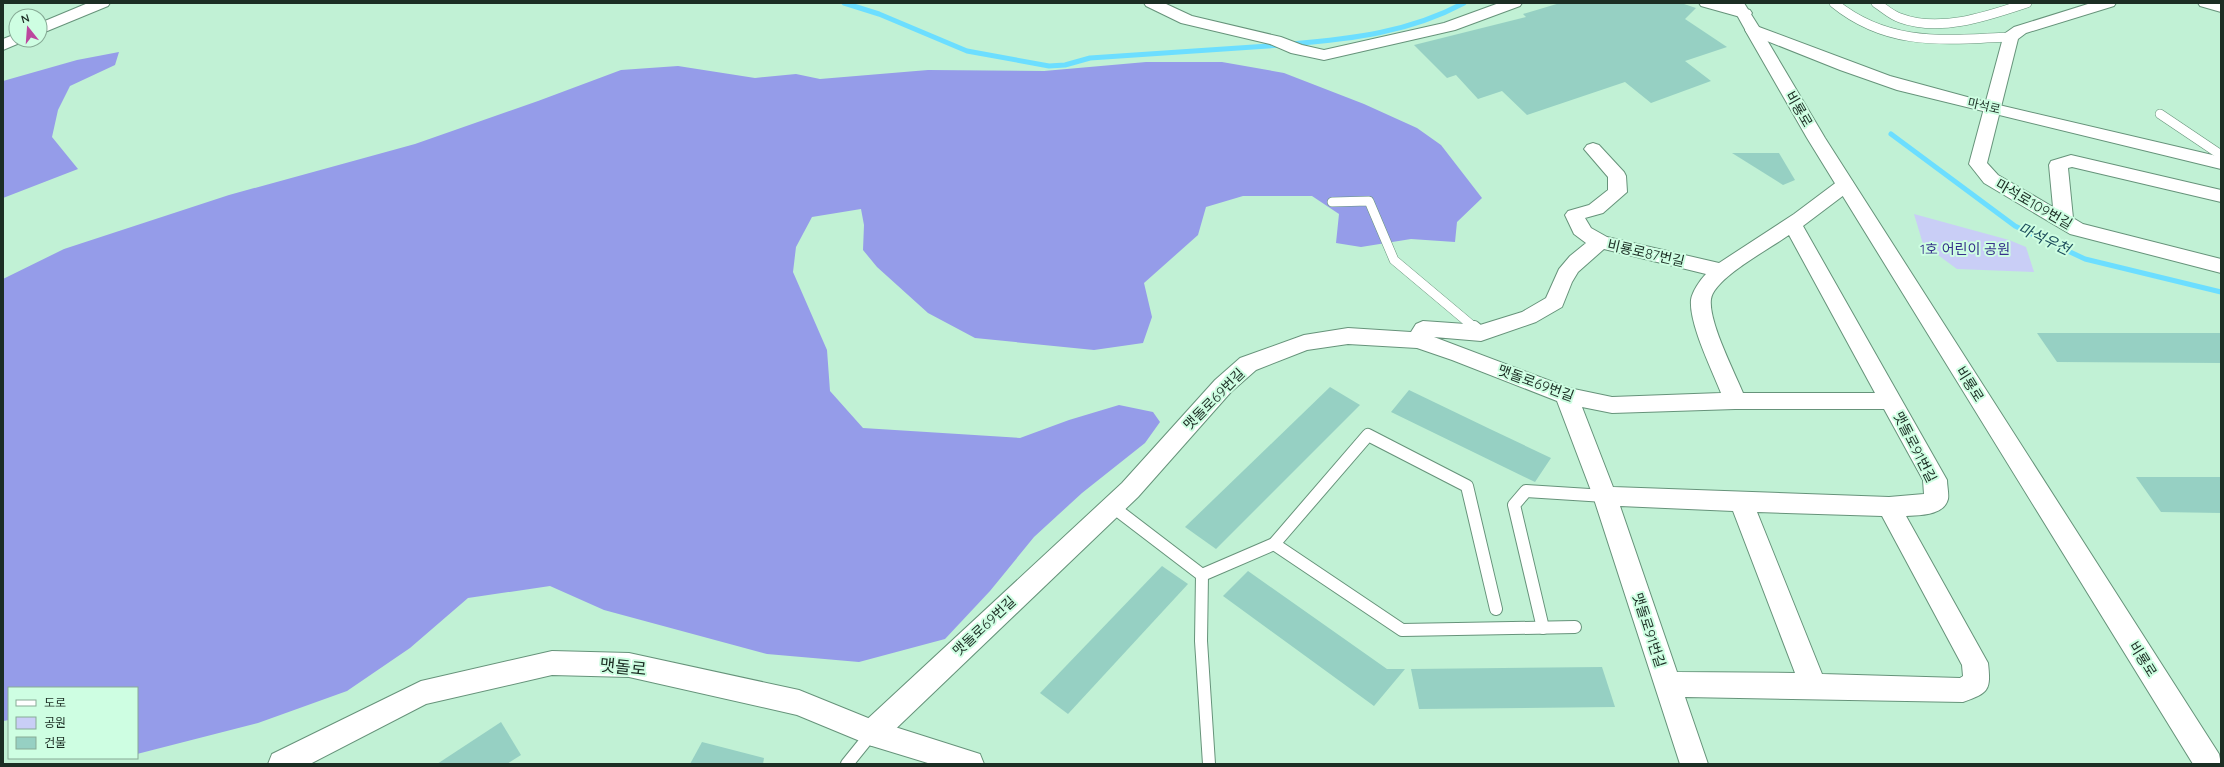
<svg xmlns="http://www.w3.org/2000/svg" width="2224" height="767" font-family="Quicksand,'Noto Sans KR',sans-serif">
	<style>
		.green { fill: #c9cef6 }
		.forest { fill: #959ce9 }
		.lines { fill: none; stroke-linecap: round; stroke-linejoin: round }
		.stream { stroke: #6cdeff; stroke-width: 5 }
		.building { fill: #96d0c3 }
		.service-far1-casing { stroke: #66937a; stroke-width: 10 }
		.service-casing { stroke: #66937a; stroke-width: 14 }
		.minor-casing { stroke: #66937a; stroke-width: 2 }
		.tertiary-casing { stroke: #66937a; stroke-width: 2 }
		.secondary-casing { stroke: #66937a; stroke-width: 2 }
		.service-far1 { stroke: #fff; stroke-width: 9 }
		.service { stroke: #fff; stroke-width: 12 }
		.minor { fill: #fff; fill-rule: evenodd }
		.tertiary { fill: #fff; fill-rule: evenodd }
		.secondary { fill: #fff; fill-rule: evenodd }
		.labels { text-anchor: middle; stroke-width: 4; stroke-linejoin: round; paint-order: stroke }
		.far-street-label { font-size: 12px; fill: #1c2e24; stroke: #cefee2 }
		.street-label { font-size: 14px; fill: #1c2e24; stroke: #cefee2 }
		.park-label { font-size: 14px; fill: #37328b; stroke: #cefee2 }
		.water-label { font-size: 15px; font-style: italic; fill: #1d4e5c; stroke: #cefee2 }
		.near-street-label { font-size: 17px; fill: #1c2e24; stroke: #cefee2 }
	</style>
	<rect width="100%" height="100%" fill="#c1f1d5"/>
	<path class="green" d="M 1914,214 L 2009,240 L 2026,247 L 2034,272 L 1957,269 L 1923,244 Z"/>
	<g class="forest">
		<path d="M 119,52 L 115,65 L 70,86 L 58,110 L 52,137 L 78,169 L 3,198 L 3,81 L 77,60 Z"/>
		<path d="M 1146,62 L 1222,62 L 1284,73 L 1364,104 L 1417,128 L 1441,145 L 1482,198 L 1457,222 L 1455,242 L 1411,239 L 1361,247 L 1336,243 L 1339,214 L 1312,196 L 1243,196 L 1206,207 L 1198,235 L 1144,283 L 1152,317 L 1143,343 L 1094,350 L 975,338 L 928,313 L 877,267 L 863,250 L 864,225 L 861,209 L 812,217 L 796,247 L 793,272 L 827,350 L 830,391 L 863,428 L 1020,438 L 1069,420 L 1119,405 L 1153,412 L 1160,422 L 1145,443 L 1082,493 L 1034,537 L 990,591 L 945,639 L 859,662 L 767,654 L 604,610 L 550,586 L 468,598 L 410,648 L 347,691 L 258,723 L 137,754 L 137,688 L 9,688 L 9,720 L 3,721 L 3,279 L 64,249 L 229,195 L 415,144 L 538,101 L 621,70 L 678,66 L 755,78 L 796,74 L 820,79 L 928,70 L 1044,71 Z"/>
	</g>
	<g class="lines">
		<g class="stream">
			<path d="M 844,3 L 879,14 L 967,51 L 1049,66 L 1065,65 L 1090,58 L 1282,45"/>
			<path d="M 1291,44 C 1352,39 1410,32 1464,3"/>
			<path d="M 1891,134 L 2015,226 L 2085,259 L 2221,292"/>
		</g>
	</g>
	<g class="building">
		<path d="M 1560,3 L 1681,3 L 1696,8 L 1685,19 L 1727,47 L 1685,61 L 1711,81 L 1651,103 L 1625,82 L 1527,115 L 1502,91 L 1478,99 L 1456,75 L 1447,78 L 1414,45 L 1526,17 L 1523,14 Z"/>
		<path d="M 1732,153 L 1779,153 L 1795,180 L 1783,185 Z"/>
		<path d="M 2037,333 L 2221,333 L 2221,363 L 2057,362 Z"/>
		<path d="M 1330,387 L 1360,405 L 1216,549 L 1185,527 Z"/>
		<path d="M 1409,390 L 1490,429 L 1551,458 L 1535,482 L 1391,412 Z"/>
		<path d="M 2136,477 L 2221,477 L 2221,513 L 2161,512 Z"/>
		<path d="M 1162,566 L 1188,584 L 1068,714 L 1040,693 Z"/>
		<path d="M 1248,571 L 1387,669 L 1405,669 L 1374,706 L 1223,596 Z"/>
		<path d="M 1602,667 L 1615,707 L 1419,709 L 1411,669 Z"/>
		<path d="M 501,722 L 521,755 L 507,764 L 437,764 Z"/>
		<path d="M 702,742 L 764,758 L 763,764 L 690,764 Z"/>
	</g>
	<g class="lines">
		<g class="service-far1-casing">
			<g id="service-far1">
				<path d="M 1834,3 C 1888,47 1944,40 2010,37"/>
				<path d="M 1876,3 C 1884,8 1891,15 1900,18 C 1940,33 1988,16 2027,3"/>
				<path d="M 2160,114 L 2221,155"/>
				<path d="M 1332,202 L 1369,201 L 1394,260 L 1475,328"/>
			</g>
		</g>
		<g class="service-casing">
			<g id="service">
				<path d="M 1474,327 L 1481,333"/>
				<path d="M 1113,507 L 1202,575"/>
				<path d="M 1274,544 L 1402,630 L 1575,627"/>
				<path d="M 1543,628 L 1514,505 L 1526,491 L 1605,496"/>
				<path d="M 847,764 L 872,733"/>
				<path d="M 1209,764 L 1201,641 L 1202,575 L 1274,544 L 1368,435 L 1467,486 L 1496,609"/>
			</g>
		</g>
		<g class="minor-casing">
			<g id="minor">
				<path d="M 88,3 L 110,3 L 108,6 L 40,34 L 40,23 Z"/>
				<path d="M 1144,3 L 1164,3 L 1192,16 L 1281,37 L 1302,45 L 1324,50 L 1444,23 L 1499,3 L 1522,3 L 1520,6 L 1455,30 L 1324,60 L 1291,53 L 1270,44 L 1181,23 L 1146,6 Z"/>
				<path d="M 1699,3 L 1725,3 L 1750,10 L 1752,13 L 1750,16 L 1744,18 L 1701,6 Z"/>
				<path d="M 2091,3 L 2116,3 L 2114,6 L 2026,33 L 2018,39 L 1987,163 L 1998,175 L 2053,207 L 2049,165 L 2051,161 L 2071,155 L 2221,190 L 2221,202 L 2072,167 L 2068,168 L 2073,218 L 2083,224 L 2221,259 L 2221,273 L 2070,234 L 1984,183 L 1969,164 L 2004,34 L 2014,27 Z"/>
				<path d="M 2198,3 L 2221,3 L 2221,12 L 2200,6 Z"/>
				<path d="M 16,34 L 16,40 L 23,40 L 22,42 L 3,50 L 3,39 Z"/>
				<path d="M 1593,143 L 1599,145 L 1624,172 L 1626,176 L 1627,192 L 1603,213 L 1585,218 L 1591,228 L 1607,237 L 1719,263 L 1794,214 L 1838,181 L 1845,179 L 1852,181 L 1854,185 L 1852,189 L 1803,226 L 1947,480 C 1947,486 1949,494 1948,499 C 1944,516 1919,515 1906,516 L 1988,663 C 1991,690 1989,693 1963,702 L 1685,697 L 1708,764 L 1680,764 L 1593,496 L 1557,401 L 1452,360 L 1417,348 L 1348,344 L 1307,350 L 1256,370 L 1231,392 L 1138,497 L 882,742 L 872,746 L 862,742 L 858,733 L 862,724 L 1122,483 L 1215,380 L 1240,358 L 1304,335 L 1348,328 L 1411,332 L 1416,324 L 1423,321 L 1480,325 L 1522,312 L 1546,298 L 1559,269 L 1570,256 L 1586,243 L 1574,234 L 1565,215 L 1568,211 L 1589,205 L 1608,190 L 1608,177 L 1584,149 L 1587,145 ZM 1789,235 L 1875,393 L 1743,393 C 1734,371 1708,321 1711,299 C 1714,278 1771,248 1789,235 ZM 1604,249 L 1706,274 C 1700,280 1692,292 1691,300 C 1689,324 1712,370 1721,393 L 1612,397 L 1569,388 L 1434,337 L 1481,341 L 1536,322 L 1562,307 L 1572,282 L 1578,272 ZM 1582,407 L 1612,413 L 1735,409 L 1884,409 L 1923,480 L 1924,494 L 1889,497 L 1613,487 ZM 1620,506 L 1733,511 L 1795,673 L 1677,672 ZM 1757,512 L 1882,516 L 1962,665 L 1963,676 L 1960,678 L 1822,674 Z"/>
			</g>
		</g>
		<g class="tertiary-casing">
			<g id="tertiary">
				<path d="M 1753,25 L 1759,27 L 1761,30 L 1825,138 L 2219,754 L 2221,764 L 2193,764 L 1807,138 L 1745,30 L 1747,27 Z"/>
				<path d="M 552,651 L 629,653 L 799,690 L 873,720 L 980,754 L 984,764 L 931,764 L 872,746 L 797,715 L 629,677 L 552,675 L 426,704 L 310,764 L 268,764 L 272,754 L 421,681 Z"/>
			</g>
		</g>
		<g class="secondary-casing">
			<path id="secondary" d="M 1727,3 L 1744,3 L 1759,27 L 1890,76 L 1982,101 L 2221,157 L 2221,169 L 1897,90 L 1840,70 L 1747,33 L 1737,15 Z"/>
		</g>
		<use href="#service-far1" class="service-far1"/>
		<use href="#service" class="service"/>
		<use href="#minor" class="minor"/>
		<use href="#tertiary" class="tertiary"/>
		<use href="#secondary" class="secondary"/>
	</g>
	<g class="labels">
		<g class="far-street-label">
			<text transform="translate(1984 106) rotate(13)" y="4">마석로</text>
		</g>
		<g class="street-label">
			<text transform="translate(1799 109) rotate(60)" y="5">비룡로</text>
			<text transform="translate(2034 204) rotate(30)" y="5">마석로109번길</text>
			<text transform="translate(1646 253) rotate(13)" y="5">비룡로87번길</text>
			<text transform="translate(1536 383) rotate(20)" y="5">맷돌로69번길</text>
			<text transform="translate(1970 384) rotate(58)" y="5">비룡로</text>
			<text transform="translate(1214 399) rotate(-45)" y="5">맷돌로69번길</text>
			<text transform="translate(1915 447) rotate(63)" y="5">맷돌로91번길</text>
			<text transform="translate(984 626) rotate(-43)" y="5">맷돌로69번길</text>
			<text transform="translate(1649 630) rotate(72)" y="5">맷돌로91번길</text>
			<text transform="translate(2143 659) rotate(58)" y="5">비룡로</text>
		</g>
		<g class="park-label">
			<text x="1965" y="254">1호 어린이 공원</text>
		</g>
		<g class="water-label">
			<text transform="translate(2044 239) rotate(25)" y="5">마석우천</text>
		</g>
		<g class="near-street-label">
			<text transform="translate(623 667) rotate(6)" y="6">맷돌로</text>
		</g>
	</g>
	<rect width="2224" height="767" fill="none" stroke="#1c2e24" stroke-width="8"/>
	<rect x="8" y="687" width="130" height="72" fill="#cefee2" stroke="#87ab96"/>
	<rect x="16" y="700" width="20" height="6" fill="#ffffff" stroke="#87ab96"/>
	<text x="44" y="707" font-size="12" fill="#1c2e24">도로</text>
	<rect x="16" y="717" width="20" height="12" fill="#c9cef6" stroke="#87ab96"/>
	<text x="44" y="727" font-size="12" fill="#1c2e24">공원</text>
	<rect x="16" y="737" width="20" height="12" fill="#96d0c3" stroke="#87ab96"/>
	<text x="44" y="747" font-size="12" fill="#1c2e24">건물</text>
	<g transform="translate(28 28) rotate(343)"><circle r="19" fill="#cefee2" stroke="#87ab96"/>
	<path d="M0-3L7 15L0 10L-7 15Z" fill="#bc479e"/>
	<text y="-6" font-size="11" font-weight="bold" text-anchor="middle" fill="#1c2e24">N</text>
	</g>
</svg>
